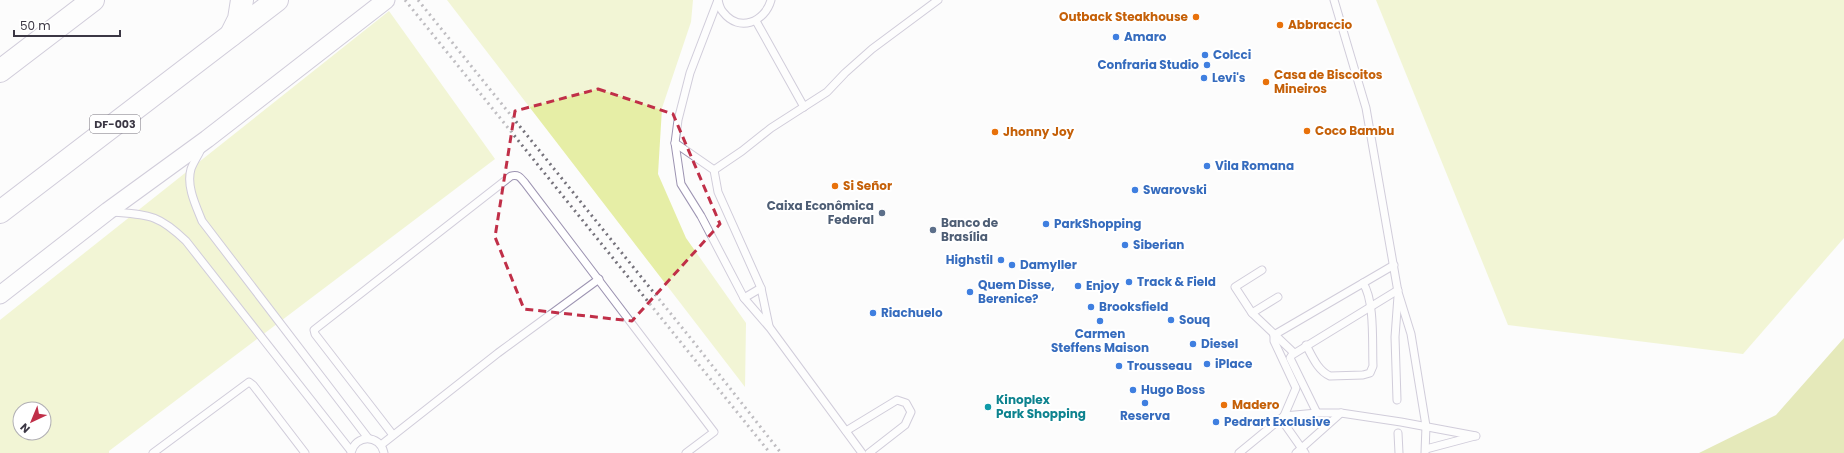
<svg xmlns="http://www.w3.org/2000/svg" width="1844" height="453" font-family="Poppins,sans-serif">
	<style>
		.green { fill: #e6eea6; fill-rule: evenodd }
		.forest { fill: #c9d26c }
		.lines { fill: none; stroke-linecap: round; stroke-linejoin: round }
		.service-casing { stroke: #9d94b2; stroke-width: 9 }
		.tertiary-casing { stroke: #9d94b2; stroke-width: 19 }
		.trunk-casing { stroke: #9d94b2; stroke-width: 24 }
		.service { stroke: #fff; stroke-width: 7 }
		.tertiary { stroke: #fff; stroke-width: 17 }
		.trunk { stroke: #fff; stroke-width: 22 }
		.rail { stroke: #75727b; stroke-width: 3; stroke-dasharray: 2 4; stroke-linecap: butt }
		.marked { fill: none; stroke: #c02f48; stroke-width: 3; stroke-dasharray: 8 5; stroke-linejoin: round }
		.food-dot { fill: #e8710a; stroke: #fff; stroke-width: 1.5 }
		.shop-dot { fill: #3f7fe0; stroke: #fff; stroke-width: 1.5 }
		.service-dot { fill: #5c6f8a; stroke: #fff; stroke-width: 1.5 }
		.culture-dot { fill: #0f9aa8; stroke: #fff; stroke-width: 1.5 }
		.labels { text-anchor: middle; stroke-width: 4; stroke-linejoin: round; paint-order: stroke }
		.shield { fill: #fff; stroke: #76737c; stroke-width: 1 }
		.shield-label { font-size: 11px; font-weight: bold; fill: #3b3744 }
		.food-label { font-size: 12px; font-weight: bold; fill: #c56008; stroke: #fff; text-anchor: start }
		.shop-label { font-size: 12px; font-weight: bold; fill: #366cbe; stroke: #fff; text-anchor: start }
		.service-label { font-size: 12px; font-weight: bold; fill: #4e5e75; stroke: #fff; text-anchor: end }
		.culture-label { font-size: 12px; font-weight: bold; fill: #0d838f; stroke: #fff; text-anchor: start }
	</style>
	<rect width="100%" height="100%" fill="#fcfcfc"/>
	<g class="green">
		<path d="M 447,0 L 693,0 L 691,22 L 662,108 L 658,174 L 686,238 L 746,323 L 745,387 Z"/>
		<path d="M 1376,0 L 1844,0 L 1844,238 L 1743,354 L 1508,325 Z"/>
		<path d="M 389,11 L 495,159 L 109,451 L 109,453 L 0,453 L 0,320 ZM 20,409 L 44,409 L 44,433 L 20,433 Z"/>
	</g>
	<path class="forest" d="M 1844,338 L 1844,453 L 1699,453 L 1776,415 Z"/>
	<g class="lines">
		<g class="service-casing">
			<g id="service">
				<path d="M 718,0 L 690,73 L 678,120 L 675,143 L 681,184 L 701,216 L 744,298 L 770,328 L 862,453"/>
				<path d="M 718,0 C 719,4 720,9 723,12 C 739,33 765,22 771,0"/>
				<path d="M 1334,0 L 1366,108 L 1398,292 L 1411,334 L 1426,426 L 1425,453"/>
				<path d="M 756,21 L 804,107"/>
				<path d="M 675,143 L 714,170 L 718,192 L 761,288 L 769,326"/>
				<path d="M 201,149 C 198,156 193,163 191,169 C 186,186 196,206 202,221 L 368,438"/>
				<path d="M 714,170 L 742,151 L 771,128 L 827,92 L 845,73 L 872,49 L 938,0"/>
				<path d="M 112,212 C 149,215 158,214 186,241 L 351,451"/>
				<path d="M 1262,270 L 1235,287 L 1252,313 L 1293,352"/>
				<path d="M 744,298 L 761,288"/>
				<path d="M 1252,313 L 1278,297"/>
				<path d="M 1274,335 L 1394,265"/>
				<path d="M 1274,335 L 1274,341 L 1296,388 L 1284,416"/>
				<path d="M 1306,345 C 1312,356 1318,371 1330,376 L 1363,375 L 1370,373 L 1373,366 C 1372,344 1375,301 1363,283"/>
				<path d="M 1397,400 L 1395,337 L 1398,296"/>
				<path d="M 1317,413 L 1290,358 L 1292,355 L 1398,290"/>
				<path d="M 1281,419 L 1305,453"/>
				<path d="M 846,431 L 897,400 L 906,403 L 911,412 L 905,425 L 869,453"/>
				<path d="M 1398,433 L 1399,453"/>
				<path d="M 393,435 L 315,334 L 314,330 L 511,176 C 518,174 520,177 525,183 L 714,432 L 686,453"/>
				<path d="M 381,445 L 498,353 L 599,279"/>
				<path d="M 1426,449 L 1475,436"/>
				<path d="M 153,453 L 249,382 L 253,385 L 305,453"/>
				<path d="M 351,453 C 355,434 380,434 384,453"/>
				<path d="M 1239,453 L 1284,416 L 1317,413 L 1341,413 L 1401,422 L 1476,436"/>
				<path d="M 1296,453 L 1341,413"/>
			</g>
		</g>
		<g class="tertiary-casing">
			<path id="tertiary" d="M 0,295 L 108,211 L 207,139 L 386,0"/>
		</g>
		<g class="trunk-casing">
			<g id="trunk">
				<path d="M 231,35 L 239,19 L 242,0"/>
				<path d="M 0,71 L 93,0"/>
				<path d="M 0,212 L 277,0"/>
			</g>
		</g>
		<use href="#service" class="service"/>
		<use href="#tertiary" class="tertiary"/>
		<use href="#trunk" class="trunk"/>
		<g class="rail">
			<path d="M 405,0 L 770,453"/>
			<path d="M 418,0 L 692,340 L 781,453"/>
		</g>
	</g>
	<path d="M0 0H1844V453H0ZM 598,89 L 673,114 L 720,224 L 632,321 L 524,309 L 495,237 L 515,111 Z" fill="#fcfcfc" fill-opacity=".55" fill-rule="evenodd"/>
	<path class="marked" d="M 598,89 L 673,114 L 720,224 L 632,321 L 524,309 L 495,237 L 515,111 Z"/>
	<g class="food-dot">
		<circle cx="1196" cy="17" r="4"/>
		<circle cx="1280" cy="25" r="4"/>
		<circle cx="1266" cy="82" r="4"/>
		<circle cx="1307" cy="131" r="4"/>
		<circle cx="995" cy="132" r="4"/>
		<circle cx="835" cy="186" r="4"/>
		<circle cx="1224" cy="405" r="4"/>
	</g>
	<g class="shop-dot">
		<circle cx="1116" cy="37" r="4"/>
		<circle cx="1205" cy="55" r="4"/>
		<circle cx="1207" cy="65" r="4"/>
		<circle cx="1204" cy="78" r="4"/>
		<circle cx="1207" cy="166" r="4"/>
		<circle cx="1135" cy="190" r="4"/>
		<circle cx="1046" cy="224" r="4"/>
		<circle cx="1125" cy="245" r="4"/>
		<circle cx="1001" cy="260" r="4"/>
		<circle cx="1012" cy="265" r="4"/>
		<circle cx="1129" cy="282" r="4"/>
		<circle cx="1078" cy="286" r="4"/>
		<circle cx="970" cy="292" r="4"/>
		<circle cx="1091" cy="307" r="4"/>
		<circle cx="873" cy="313" r="4"/>
		<circle cx="1171" cy="320" r="4"/>
		<circle cx="1100" cy="321" r="4"/>
		<circle cx="1193" cy="344" r="4"/>
		<circle cx="1207" cy="364" r="4"/>
		<circle cx="1119" cy="366" r="4"/>
		<circle cx="1133" cy="390" r="4"/>
		<circle cx="1145" cy="403" r="4"/>
		<circle cx="1216" cy="422" r="4"/>
	</g>
	<g class="service-dot">
		<circle cx="882" cy="213" r="4"/>
		<circle cx="933" cy="230" r="4"/>
	</g>
	<circle class="culture-dot" cx="988" cy="407" r="4"/>
	<g class="labels">
		<rect class="shield" x="90" y="115" width="50" height="18" rx="3"/>
		<g class="shield-label">
			<text x="115" y="128">DF-003</text>
		</g>
		<g class="food-label">
			<text x="1188" y="21" text-anchor="end">Outback Steakhouse</text>
			<text x="1288" y="29">Abbraccio</text>
			<text x="1274" y="79">Casa de Biscoitos<tspan x="1274" dy="14">Mineiros</tspan></text>
			<text x="1315" y="135">Coco Bambu</text>
			<text x="1003" y="136">Jhonny Joy</text>
			<text x="843" y="190">Si Señor</text>
			<text x="1232" y="409">Madero</text>
		</g>
		<g class="shop-label">
			<text x="1124" y="41">Amaro</text>
			<text x="1213" y="59">Colcci</text>
			<text x="1199" y="69" text-anchor="end">Confraria Studio</text>
			<text x="1212" y="82">Levi's</text>
			<text x="1215" y="170">Vila Romana</text>
			<text x="1143" y="194">Swarovski</text>
			<text x="1054" y="228">ParkShopping</text>
			<text x="1133" y="249">Siberian</text>
			<text x="993" y="264" text-anchor="end">Highstil</text>
			<text x="1020" y="269">Damyller</text>
			<text x="1137" y="286">Track &amp; Field</text>
			<text x="978" y="289">Quem Disse,<tspan x="978" dy="14">Berenice?</tspan></text>
			<text x="1086" y="290">Enjoy</text>
			<text x="1099" y="311">Brooksfield</text>
			<text x="881" y="317">Riachuelo</text>
			<text x="1179" y="324">Souq</text>
			<text x="1100" y="338" text-anchor="middle">Carmen<tspan x="1100" dy="14">Steffens Maison</tspan></text>
			<text x="1201" y="348">Diesel</text>
			<text x="1215" y="368">iPlace</text>
			<text x="1127" y="370">Trousseau</text>
			<text x="1141" y="394">Hugo Boss</text>
			<text x="1145" y="420" text-anchor="middle">Reserva</text>
			<text x="1224" y="426">Pedrart Exclusive</text>
		</g>
		<g class="service-label">
			<text x="874" y="210">Caixa Econômica<tspan x="874" dy="14">Federal</tspan></text>
			<text x="941" y="227" text-anchor="start">Banco de<tspan x="941" dy="14">Brasília</tspan></text>
		</g>
		<g class="culture-label">
			<text x="996" y="404">Kinoplex<tspan x="996" dy="14">Park Shopping</tspan></text>
		</g>
	</g>
	<g transform="translate(32 421) rotate(224)"><circle r="19" fill="#ffffff" stroke="#b1afb4"/>
	<path d="M0-3L7 15L0 10L-7 15Z" fill="#c02f48"/>
	<text y="-6" font-size="11" font-weight="bold" text-anchor="middle" fill="#3b3744">N</text>
	</g>
	<path d="M14 30v6h106v-6" fill="none" stroke="#3b3744" stroke-width="2"/>
	<text x="20" y="30" font-size="12" fill="#3b3744" stroke="#ffffff" stroke-width="3" paint-order="stroke">50 m</text>
</svg>
